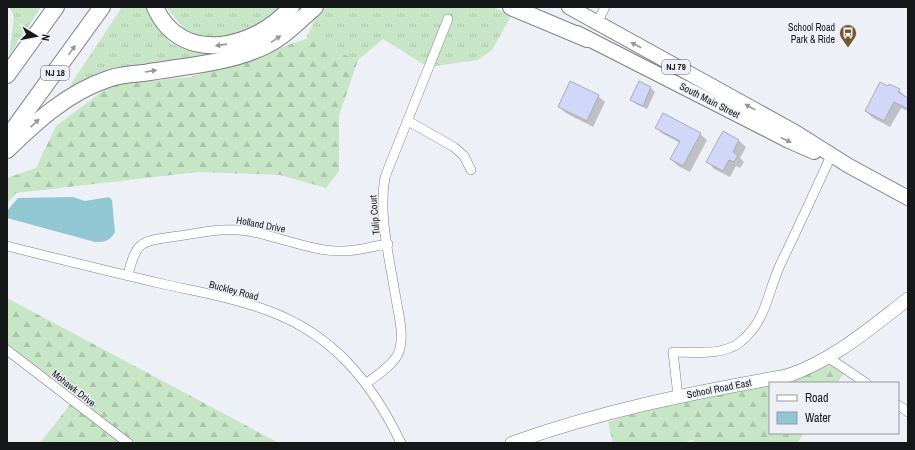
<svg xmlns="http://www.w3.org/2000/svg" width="915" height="450" font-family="'Archivo Narrow',sans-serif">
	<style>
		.grass { fill: url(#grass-tufts) }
		.forest { fill: url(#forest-firs) }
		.water { fill: #91c7d2 }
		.shadow { fill: #0003 }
		.building { fill: #d0d7f8; stroke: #aaacb3 }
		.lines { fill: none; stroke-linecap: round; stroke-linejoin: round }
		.street-casing { stroke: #7d7f85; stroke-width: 10 }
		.secondary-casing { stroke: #7d7f85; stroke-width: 14 }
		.primary-casing { stroke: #7d7f85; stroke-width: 16 }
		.highway-casing { stroke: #7d7f85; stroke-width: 18 }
		.street { stroke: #fff; stroke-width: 9 }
		.secondary { stroke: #fff; stroke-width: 13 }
		.primary { stroke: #fff; stroke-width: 14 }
		.highway { stroke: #fff; stroke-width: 16 }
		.oneway { fill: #969798 }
		.labels { text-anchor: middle; stroke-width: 3; stroke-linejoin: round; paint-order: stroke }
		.shield { fill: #eef0f7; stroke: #57585c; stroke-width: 1 }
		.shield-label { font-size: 9px; font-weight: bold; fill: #161719 }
		.poi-label { font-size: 10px; fill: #161719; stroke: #eef0f7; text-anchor: end }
		.street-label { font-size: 10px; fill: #161719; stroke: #eef0f7 }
	</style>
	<defs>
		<pattern id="grass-tufts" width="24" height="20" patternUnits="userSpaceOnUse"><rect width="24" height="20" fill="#c7e6c6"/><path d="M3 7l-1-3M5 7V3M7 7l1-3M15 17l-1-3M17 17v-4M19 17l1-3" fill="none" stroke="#aac5aa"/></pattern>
		<pattern id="forest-firs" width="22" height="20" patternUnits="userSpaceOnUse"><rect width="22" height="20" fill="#c7e6c6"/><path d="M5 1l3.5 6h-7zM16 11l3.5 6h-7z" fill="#aac5aa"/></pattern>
	</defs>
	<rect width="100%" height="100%" fill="#eef0f7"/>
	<g class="grass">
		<path d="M 9,7 L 41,7 L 9,56 L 14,16 Z"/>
		<path d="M 122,7 L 149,7 L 149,13 L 171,44 L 212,55 L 128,66 L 95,77 L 67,90 Z"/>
		<path d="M 166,7 L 281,7 L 249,30 L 216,39 L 187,32 Z"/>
		<path d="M 325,7 L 493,7 L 511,16 L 492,50 L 478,60 L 428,67 L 383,39 L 358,60 L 306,39 L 318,12 Z"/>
	</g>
	<g class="forest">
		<path d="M 306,39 L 358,60 L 339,116 L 339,171 L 326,188 L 280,175 L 198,172 L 16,193 L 7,204 L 7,178 L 36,168 L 56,126 L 112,84 L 191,77 Z"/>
		<path d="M 7,298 L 279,443 L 40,443 L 72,402 L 7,350 Z"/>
		<path d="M 833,356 L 846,370 L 837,383 L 770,383 L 770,433 L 804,433 L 797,443 L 694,443 L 693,440 L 681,443 L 613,443 L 608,422 L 710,387 Z"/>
	</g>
	<path class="water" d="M 73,197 L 85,201 L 109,197 L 112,200 L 115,232 C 110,241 105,242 95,242 L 7,218 L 7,211 L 18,198 Z"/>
	<g class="shadow">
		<path d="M 639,83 L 651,88 L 655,92 L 647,109 L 636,104 L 631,100 Z"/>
		<path d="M 889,87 L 899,90 L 908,99 L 908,111 L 901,108 L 890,127 L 873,118 L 866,111 Z"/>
		<path d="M 598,96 L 605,102 L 593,127 L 566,113 L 559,107 Z"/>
		<path d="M 656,128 L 700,134 L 707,140 L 690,172 L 678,166 L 671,159 L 680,143 L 663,134 Z"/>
		<path d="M 724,132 L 739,141 L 746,147 L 740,158 L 744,162 L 740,168 L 736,166 L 730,177 L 714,169 L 708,162 Z"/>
	</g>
	<g class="building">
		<path d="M 570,81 L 599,95 L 587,121 L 558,107 Z"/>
		<path d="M 639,81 L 651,87 L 643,106 L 630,100 Z"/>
		<path d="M 880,82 L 888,86 L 889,84 L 900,89 L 898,92 L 908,98 L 908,109 L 894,102 L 884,121 L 865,111 Z"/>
		<path d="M 663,113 L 701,133 L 683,166 L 670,159 L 680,141 L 655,128 Z"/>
		<path d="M 723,131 L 739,140 L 733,152 L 738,155 L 734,162 L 729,160 L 723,171 L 706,162 Z"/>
	</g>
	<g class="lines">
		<g class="street-casing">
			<g id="street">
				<path d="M 597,23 L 605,7"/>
				<path d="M 408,121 L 454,147 L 464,156 L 471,170"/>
				<path d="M 7,246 C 59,259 111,272 163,284 C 199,292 235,298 269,311 C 334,335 372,383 401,443"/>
				<path d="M 128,275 C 137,238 142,242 178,236 C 201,233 224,227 248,231 C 277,236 314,252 343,251 C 358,251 373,246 388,244"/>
				<path d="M 7,350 L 128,443"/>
				<path d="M 829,358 L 866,383"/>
				<path d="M 367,383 C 377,375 392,366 398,354 C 405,338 399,316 396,299 C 390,260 378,216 385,177 L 448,19"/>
				<path d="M 678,396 L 673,352 C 694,352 721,356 739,343 C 767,322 767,292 781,263 C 798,228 814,193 830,158"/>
				<path d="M 898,405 L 908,412"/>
			</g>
		</g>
		<g class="secondary-casing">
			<path id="secondary" d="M 512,443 C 601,411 694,392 787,376 C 834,360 870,328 908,299"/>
		</g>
		<g class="primary-casing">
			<g id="primary">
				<path d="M 569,7 L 795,132 L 849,166 L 908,198"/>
				<path d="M 577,33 L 789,141 L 814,152"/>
			</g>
		</g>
		<g class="highway-casing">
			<g id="highway">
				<path d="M 155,7 C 181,67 257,48 291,7"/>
				<path d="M 511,7 L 587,39"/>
				<path d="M 7,75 L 56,7"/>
				<path d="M 7,138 L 102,7"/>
				<path d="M 7,150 C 37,121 67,93 108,79 C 119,75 132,74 144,73 C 183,66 228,64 265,46 C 284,37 299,21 315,7"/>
			</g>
		</g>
		<use href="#street" class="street"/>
		<use href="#secondary" class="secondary"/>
		<use href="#primary" class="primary"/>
		<use href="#highway" class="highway"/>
	</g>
	<defs><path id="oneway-solid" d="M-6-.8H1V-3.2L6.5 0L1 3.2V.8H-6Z"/></defs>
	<g class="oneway">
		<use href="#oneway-solid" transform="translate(276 39) rotate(-34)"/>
		<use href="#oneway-solid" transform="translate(221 45) rotate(172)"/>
		<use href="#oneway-solid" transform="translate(636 45) rotate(-152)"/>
		<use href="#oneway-solid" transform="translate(72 50) rotate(-54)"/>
		<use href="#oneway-solid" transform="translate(151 71) rotate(-9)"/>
		<use href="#oneway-solid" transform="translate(750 107) rotate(-151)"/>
		<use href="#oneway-solid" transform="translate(35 123) rotate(-43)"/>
		<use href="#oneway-solid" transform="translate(786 140) rotate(26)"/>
	</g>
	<defs>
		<g id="bus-pin" transform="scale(0.9)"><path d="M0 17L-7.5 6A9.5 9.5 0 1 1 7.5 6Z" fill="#78552e" stroke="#eef0f7"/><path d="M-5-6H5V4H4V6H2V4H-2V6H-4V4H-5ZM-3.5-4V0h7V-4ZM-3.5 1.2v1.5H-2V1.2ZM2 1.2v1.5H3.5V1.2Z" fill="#fff"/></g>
	</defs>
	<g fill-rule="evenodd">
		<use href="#bus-pin" x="848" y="33"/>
	</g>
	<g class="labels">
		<g class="shield">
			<rect x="662" y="60" width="28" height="14" rx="3"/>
			<rect x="41" y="66" width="28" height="14" rx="3"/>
		</g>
		<g class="shield-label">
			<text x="676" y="70">NJ 79</text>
			<text x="55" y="76">NJ 18</text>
		</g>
		<g class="poi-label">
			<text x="835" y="31">School Road<tspan x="835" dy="12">Park &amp; Ride</tspan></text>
		</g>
		<g class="street-label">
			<text transform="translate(710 100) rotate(27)" y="4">South Main Street</text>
			<text transform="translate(374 215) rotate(-95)" y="4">Tulip Court</text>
			<text transform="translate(261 224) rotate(11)" y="4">Holland Drive</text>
			<text transform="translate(234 290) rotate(15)" y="4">Buckley Road</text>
			<text transform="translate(74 388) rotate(38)" y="4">Mohawk Drive</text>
			<text transform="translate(719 388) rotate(-11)" y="4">School Road East</text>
		</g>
	</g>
	<rect width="915" height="450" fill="none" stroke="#161719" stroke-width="16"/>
	<rect x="769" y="382" width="130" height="52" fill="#eef0f7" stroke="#98999e"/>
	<rect x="777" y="395" width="20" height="6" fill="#ffffff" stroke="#98999e"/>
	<text x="805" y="402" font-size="12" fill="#161719">Road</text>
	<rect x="777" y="412" width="20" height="12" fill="#91c7d2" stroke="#98999e"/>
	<text x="805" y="422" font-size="12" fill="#161719">Water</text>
	<g transform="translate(36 36) rotate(100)" stroke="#eef0f7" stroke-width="3" paint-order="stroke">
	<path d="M0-3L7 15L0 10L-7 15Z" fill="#161719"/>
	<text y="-6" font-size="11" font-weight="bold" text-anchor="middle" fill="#161719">N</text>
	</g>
</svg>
